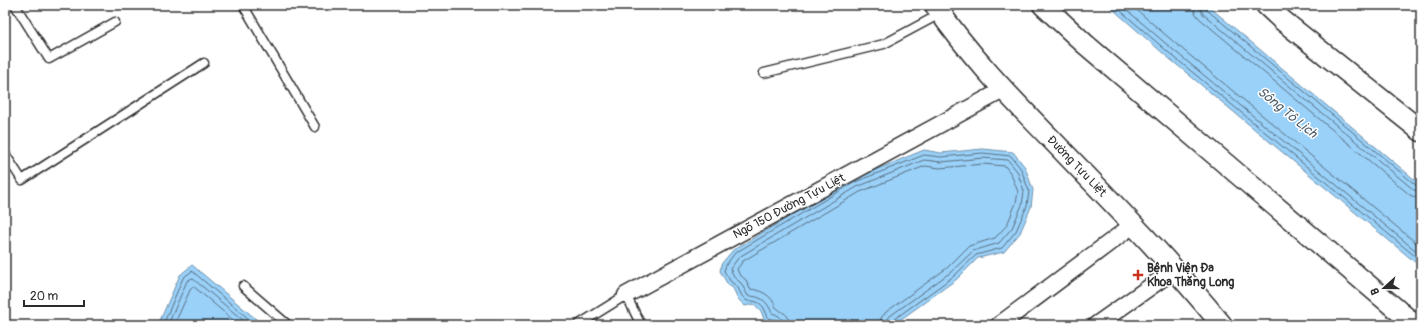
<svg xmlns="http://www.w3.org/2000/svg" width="1426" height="330" font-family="Pangolin,sans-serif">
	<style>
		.water { fill: #9ad1f9; stroke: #6e8fa7 }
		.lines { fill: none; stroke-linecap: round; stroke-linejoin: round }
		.shore { stroke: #576d7d; stroke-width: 1 }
		.service-casing { stroke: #2b2b2b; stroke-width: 11 }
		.minor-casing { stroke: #2b2b2b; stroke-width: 19 }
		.tertiary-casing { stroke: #2b2b2b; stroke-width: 23 }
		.service { stroke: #fff; stroke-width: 8 }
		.minor { stroke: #fff; stroke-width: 16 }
		.tertiary { stroke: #fff; stroke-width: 20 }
		.poi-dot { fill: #c8321e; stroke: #fff; stroke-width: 1.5 }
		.labels { text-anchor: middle; stroke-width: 3; stroke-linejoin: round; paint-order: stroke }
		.street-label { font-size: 12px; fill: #2b2b2b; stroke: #fff }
		.poi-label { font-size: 12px; font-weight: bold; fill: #2b2b2b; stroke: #fff; text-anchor: start }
		.water-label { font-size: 13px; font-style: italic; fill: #4c5d69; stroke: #fff }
	</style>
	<rect width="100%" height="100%" fill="#fff"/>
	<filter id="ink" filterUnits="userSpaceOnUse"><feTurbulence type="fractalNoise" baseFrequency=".025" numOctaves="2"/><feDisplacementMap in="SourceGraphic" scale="8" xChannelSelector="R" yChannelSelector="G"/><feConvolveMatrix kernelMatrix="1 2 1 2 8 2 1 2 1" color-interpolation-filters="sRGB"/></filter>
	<g filter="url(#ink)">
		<g class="water">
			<path d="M 1108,5 L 1207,5 L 1421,185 L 1421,267 L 1165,55 Z"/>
			<path d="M 983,149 L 1013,152 L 1025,167 L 1033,190 L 1031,207 L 1020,233 L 1004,252 L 978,258 L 957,279 L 893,325 L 780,325 L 778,323 L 765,322 L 761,311 L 754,304 L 745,306 L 738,299 L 733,288 L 728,285 L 720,271 L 722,263 L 733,250 L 853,179 L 924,150 L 941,153 Z"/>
			<path d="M 192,265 L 263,325 L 158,325 L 180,275 Z"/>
		</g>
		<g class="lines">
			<g class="shore">
				<path d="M 1114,5 L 1168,52 L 1421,261"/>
				<path d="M 1121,5 L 1171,48 L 1421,255"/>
				<path d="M 1131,5 L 1175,43 L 1421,247"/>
				<path d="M 1194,5 L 1195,13 L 1199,18 L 1410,195 L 1414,197 L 1421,198"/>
				<path d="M 1200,5 L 1201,10 L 1203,14 L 1414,190 L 1421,192"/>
				<path d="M 1205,5 L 1207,10 L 1417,186 L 1421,187"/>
				<path d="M 163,325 L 183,278 L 192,271 L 256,325"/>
				<path d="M 168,325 L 187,281 L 192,278 L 249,325"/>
				<path d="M 174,325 L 191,288 L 193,286 L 239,325"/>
				<path d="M 778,325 L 776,320 L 768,318 C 764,306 761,300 747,301 L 742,296 L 737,286 L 731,282 L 724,271 L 726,265 L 735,253 L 855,182 L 924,155 L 941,157 L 983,153 L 1011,156 L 1021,169 L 1029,191 L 1027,206 L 1016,231 L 1002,248 L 976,255 L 954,276 L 893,320 L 891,325"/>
				<path d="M 783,325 C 783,317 778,315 772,313 C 767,301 761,296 748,296 L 741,283 L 735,278 L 730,269 L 739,257 L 857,187 L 924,160 L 941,162 L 983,158 L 1008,160 L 1017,171 L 1024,191 L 1022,205 L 1012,228 L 999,243 L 973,251 L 951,272 L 890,316 L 887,320 L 886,325"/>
				<path d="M 789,325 C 789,312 784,315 777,308 C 775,307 775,305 774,303 C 769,294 760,290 750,289 L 746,280 L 739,274 L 737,269 L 743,261 L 860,192 L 925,166 L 940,168 L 983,164 L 1005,166 L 1011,174 L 1018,192 L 1016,203 L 1007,225 L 995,238 L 969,246 L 947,268 L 886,312 L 881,318 L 880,325"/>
			</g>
			<g class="service-casing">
				<g id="service">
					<path d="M 15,5 L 49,59 L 115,22"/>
					<path d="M 243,5 L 315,127"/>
					<path d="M 764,73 L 884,44 L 940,14"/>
					<path d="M 5,154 L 22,180 L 204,63"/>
					<path d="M 243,286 L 288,325"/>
					<path d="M 578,325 L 626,295 L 641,325"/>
				</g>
			</g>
			<g class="minor-casing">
				<g id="minor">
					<path d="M 626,295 L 1003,90"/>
					<path d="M 999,325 L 1133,225"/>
					<path d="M 1096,325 L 1174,270"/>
				</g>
			</g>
			<g class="tertiary-casing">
				<g id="tertiary">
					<path d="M 935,5 C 969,55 1010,97 1052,140 C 1110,200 1169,260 1222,325"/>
					<path d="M 1043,5 L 1085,44 L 1415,325"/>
					<path d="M 1266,5 L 1282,20 L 1421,131"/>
				</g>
			</g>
			<use href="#service" class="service"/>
			<use href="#minor" class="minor"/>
			<use href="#tertiary" class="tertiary"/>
		</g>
	</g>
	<path class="poi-dot" d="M1136 269h4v4h4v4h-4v4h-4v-4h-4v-4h4z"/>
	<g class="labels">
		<g class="street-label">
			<text transform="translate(1077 166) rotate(46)" y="4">Đường Tựu Liệt</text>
			<text transform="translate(789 206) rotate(-28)" y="4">Ngõ 150 Đường Tựu Liệt</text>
		</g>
		<g class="poi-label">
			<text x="1147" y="272">Bệnh Viện Đa<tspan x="1147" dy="14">Khoa Thăng Long</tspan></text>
		</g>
		<g class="water-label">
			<text transform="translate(1288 112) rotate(39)" y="5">Sông Tô Lịch</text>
		</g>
	</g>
	<rect width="1426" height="330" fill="none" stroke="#fff" stroke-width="20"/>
	<rect x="10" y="10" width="1406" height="310" fill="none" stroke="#2b2b2b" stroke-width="1.5" filter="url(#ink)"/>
	<g transform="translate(1384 288) rotate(249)" stroke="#ffffff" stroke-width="3" paint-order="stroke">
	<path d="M0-3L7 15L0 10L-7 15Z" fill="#2b2b2b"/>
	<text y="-6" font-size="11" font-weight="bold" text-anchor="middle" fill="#2b2b2b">B</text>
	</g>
	<path d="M24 300v6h60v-6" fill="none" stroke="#2b2b2b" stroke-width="2"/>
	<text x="30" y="300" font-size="12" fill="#2b2b2b" stroke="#ffffff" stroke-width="3" paint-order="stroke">20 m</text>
</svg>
